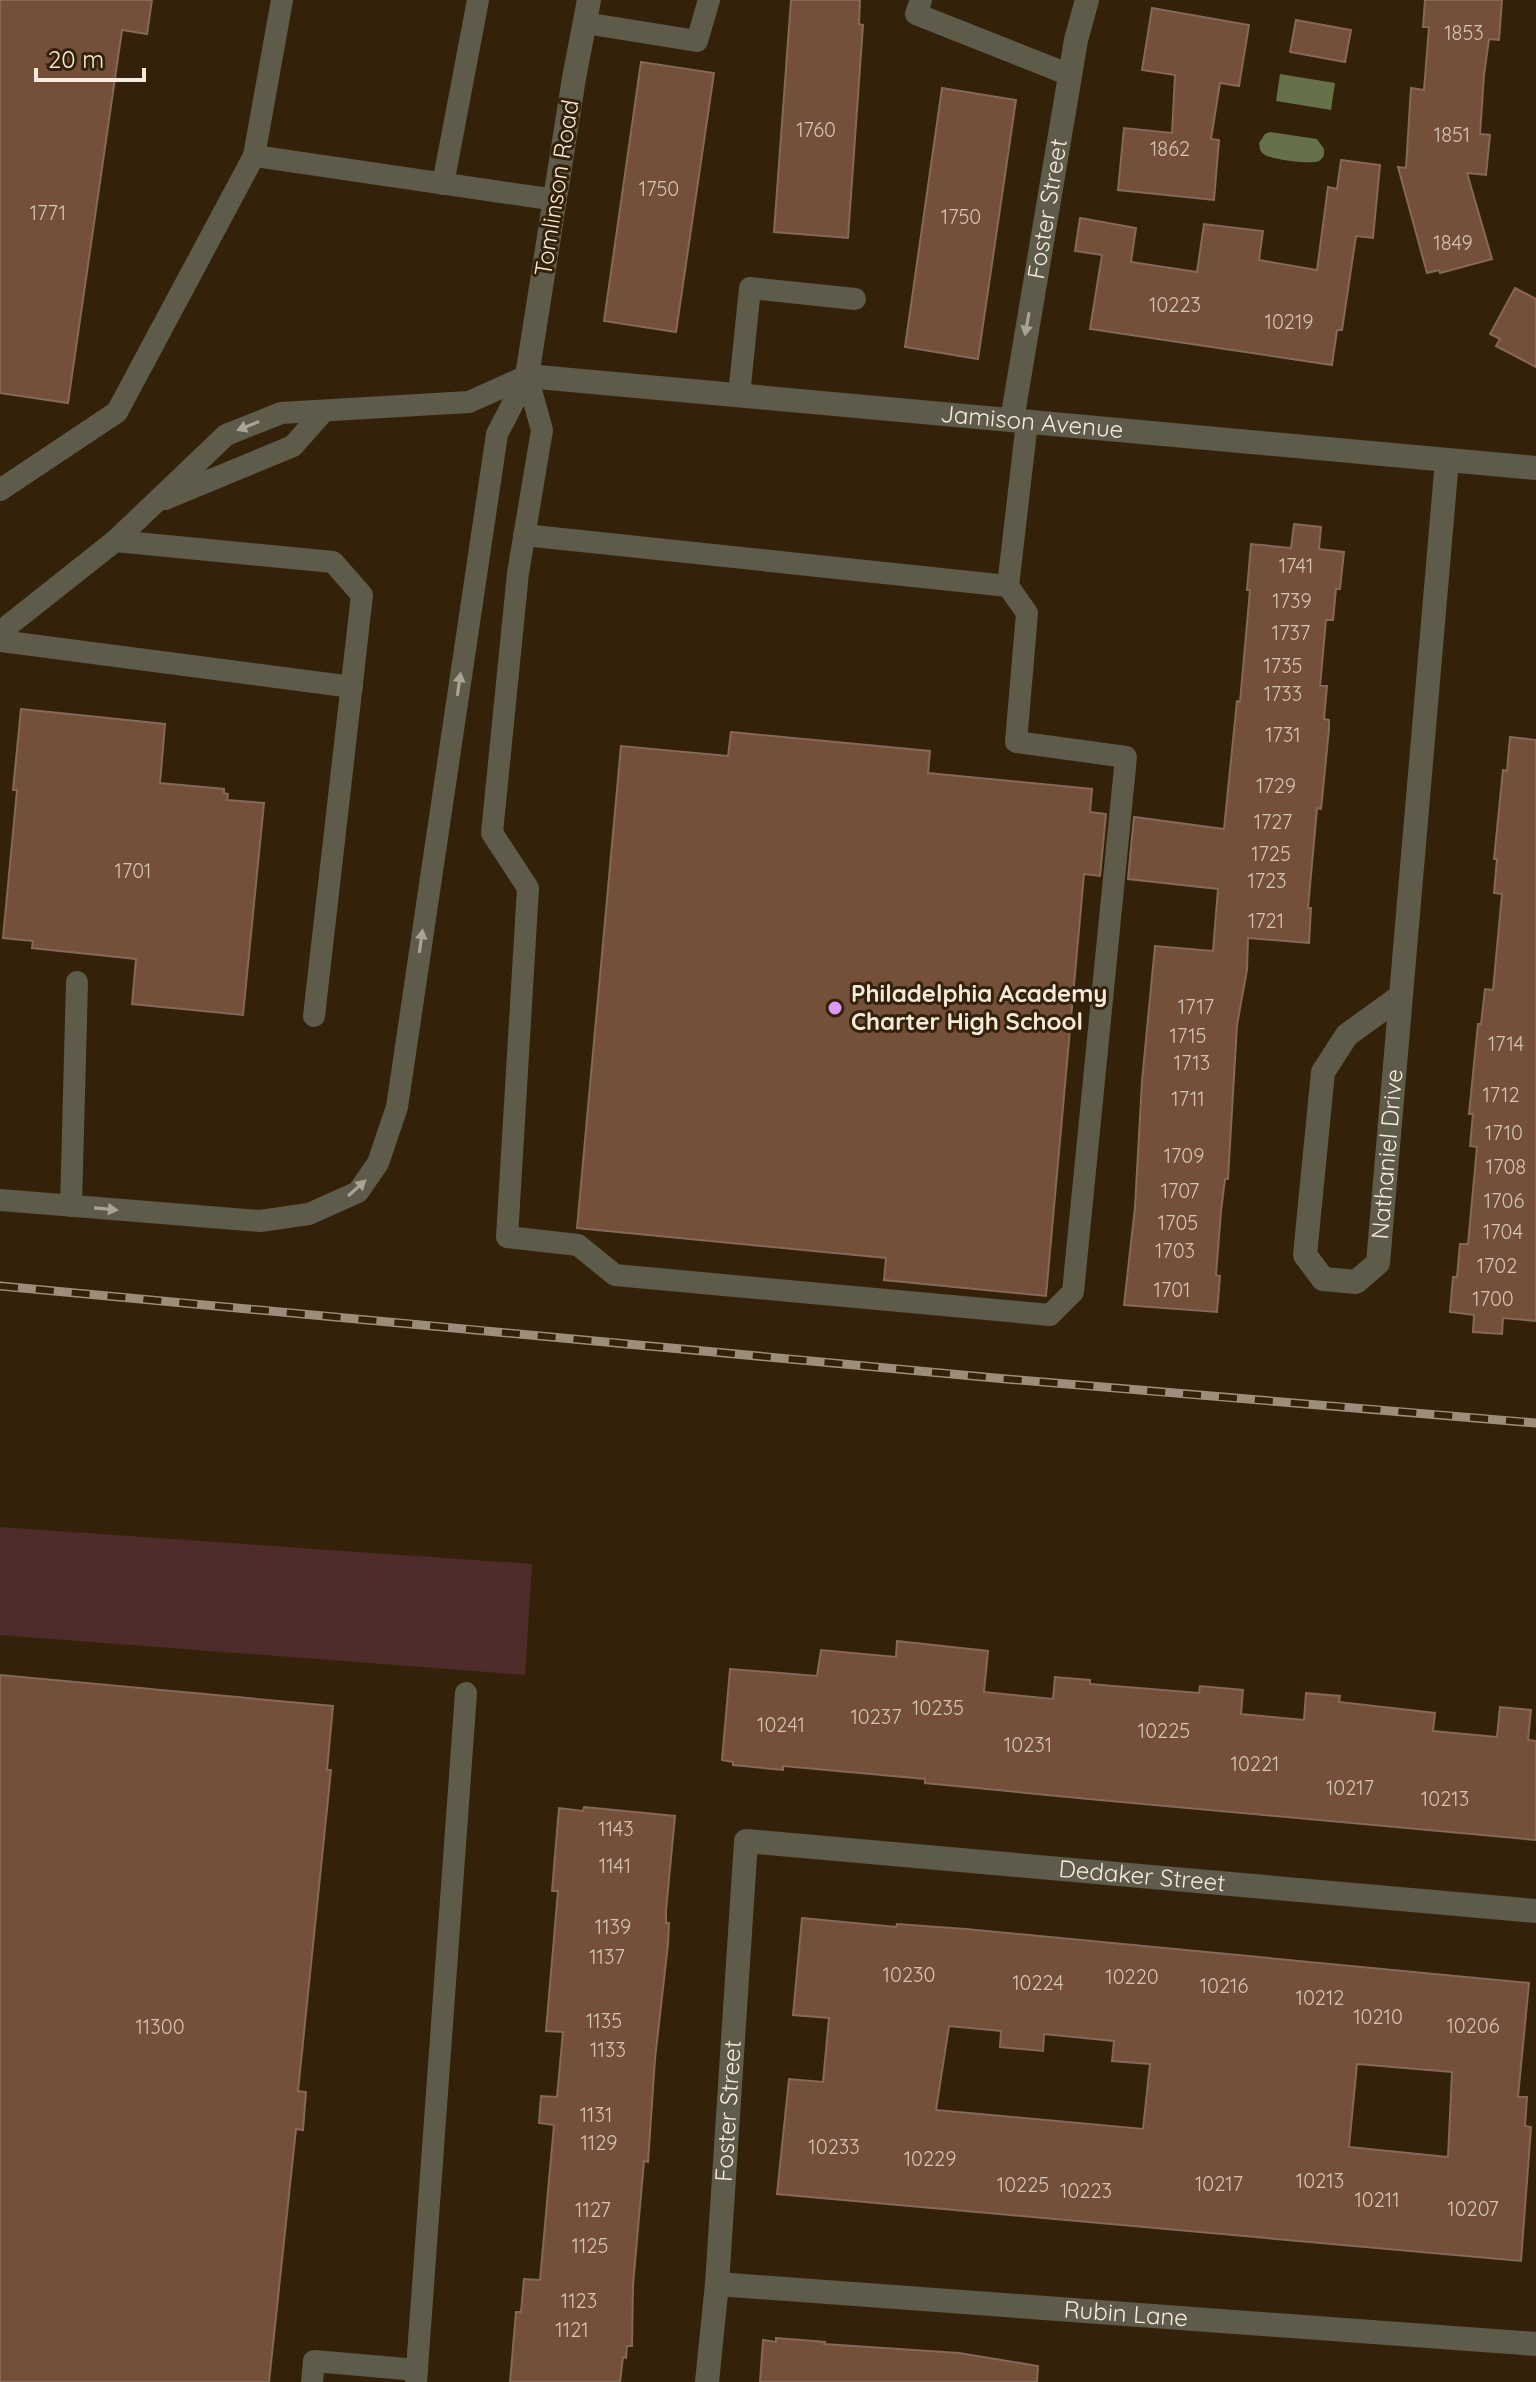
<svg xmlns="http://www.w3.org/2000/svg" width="1536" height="2382" font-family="Quicksand,sans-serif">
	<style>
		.green { fill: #4e2c29 }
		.water { fill: #667049 }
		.building { fill: #744f3a; stroke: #866858; stroke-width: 2; fill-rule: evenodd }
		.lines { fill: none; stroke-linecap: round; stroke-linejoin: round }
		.lane { stroke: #5e5b4a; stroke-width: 22 }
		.street { stroke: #5e5b4a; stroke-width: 24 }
		.rail-casing { stroke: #9c8e7a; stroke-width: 9 }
		.rail { stroke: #332209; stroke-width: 6; stroke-dasharray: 18; stroke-linecap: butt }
		.oneway { fill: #aaa292 }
		.poi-dot { fill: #d99af7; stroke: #332209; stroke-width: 3 }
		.labels { text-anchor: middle; stroke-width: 6; stroke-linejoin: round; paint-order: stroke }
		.number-label { font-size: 20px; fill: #d5c3b3 }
		.street-label { font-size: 24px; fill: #f5eadb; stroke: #332209 }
		.poi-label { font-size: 24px; font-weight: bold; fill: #f5eadb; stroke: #332209; text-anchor: start }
	</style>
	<rect width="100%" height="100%" fill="#332209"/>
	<path class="green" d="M 0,1527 L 532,1564 L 525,1675 L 0,1635 Z"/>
	<g class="water">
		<path d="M 1280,74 L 1335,83 L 1331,110 L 1276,101 Z"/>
		<path d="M 1270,132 L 1317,139 L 1324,149 C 1324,155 1325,157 1319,161 C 1313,165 1271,159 1265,155 C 1259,151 1260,148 1259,143 L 1265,134 Z"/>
	</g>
	<g class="building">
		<path d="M 0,0 L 152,0 L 147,34 L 122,30 L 68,403 L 0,393 Z"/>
		<path d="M 791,0 L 860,0 L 859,24 L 863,25 L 848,238 L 774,232 Z"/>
		<path d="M 1425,0 L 1502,0 L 1499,40 L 1489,39 L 1484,75 L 1480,134 L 1490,135 L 1486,175 L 1467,173 L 1492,259 L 1440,273 L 1439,270 L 1427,273 L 1398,167 L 1406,168 L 1411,88 L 1424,90 L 1429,27 L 1423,27 Z"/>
		<path d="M 1152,8 L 1249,25 L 1239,86 L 1220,83 L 1211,139 L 1219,140 L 1214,200 L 1118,190 L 1124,128 L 1172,133 L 1175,75 L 1142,70 Z"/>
		<path d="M 1296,20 L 1351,30 L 1345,62 L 1290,52 Z"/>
		<path d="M 641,62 L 714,73 L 676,332 L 604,321 Z"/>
		<path d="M 942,88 L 1016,100 L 978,359 L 905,347 Z"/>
		<path d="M 1341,160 L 1380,165 L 1373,238 L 1356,236 L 1342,330 L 1337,330 L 1332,365 L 1090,329 L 1102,255 L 1075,251 L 1080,218 L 1136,228 L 1131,262 L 1197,272 L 1204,224 L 1263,231 L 1259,260 L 1317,270 L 1328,187 L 1337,189 Z"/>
		<path d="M 1515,288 L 1536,299 L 1536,367 L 1496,346 L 1500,339 L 1490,334 Z"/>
		<path d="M 1294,524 L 1321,527 L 1319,549 L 1344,552 L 1340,589 L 1336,589 L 1333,620 L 1326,620 L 1320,686 L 1327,686 L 1324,719 L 1329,720 L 1329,729 L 1321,809 L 1317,808 L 1314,842 L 1308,908 L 1311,908 L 1309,943 L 1248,938 L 1247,970 L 1237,1025 L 1228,1179 L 1225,1179 L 1221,1211 L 1216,1275 L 1220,1276 L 1217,1312 L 1124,1305 L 1135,1207 L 1142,1081 L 1155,946 L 1213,951 L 1218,889 L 1128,879 L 1134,817 L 1224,829 L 1237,701 L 1240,702 L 1250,590 L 1247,590 L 1251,544 L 1291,548 Z"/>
		<path d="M 21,709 L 165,724 L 160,783 L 224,789 L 224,793 L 228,794 L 227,800 L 264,803 L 243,1015 L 132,1004 L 136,959 L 32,948 L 33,941 L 3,938 L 17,790 L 13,790 Z"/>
		<path d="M 731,732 L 930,751 L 928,773 L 1092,789 L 1090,812 L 1106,814 L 1100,876 L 1084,874 L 1046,1296 L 884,1280 L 886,1258 L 577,1228 L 621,746 L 728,756 Z"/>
		<path d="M 1510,737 L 1536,740 L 1536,1321 L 1503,1318 L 1502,1334 L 1473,1332 L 1474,1315 L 1450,1312 L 1453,1277 L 1457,1277 L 1460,1244 L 1468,1244 L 1477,1147 L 1470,1146 L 1473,1114 L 1469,1114 L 1478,1024 L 1481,1024 L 1485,989 L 1493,990 L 1502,894 L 1494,893 L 1497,859 L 1494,859 L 1503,770 L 1507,771 Z"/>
		<path d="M 897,1641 L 988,1651 L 984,1692 L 1053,1699 L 1055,1677 L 1090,1680 L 1090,1684 L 1199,1693 L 1200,1686 L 1243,1690 L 1241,1714 L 1304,1720 L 1306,1693 L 1340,1696 L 1339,1702 L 1435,1713 L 1433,1731 L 1497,1737 L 1500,1707 L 1531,1710 L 1528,1740 L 1536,1741 L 1536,1840 L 1078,1798 L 925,1783 L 925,1779 L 783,1766 L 783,1770 L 733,1765 L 733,1762 L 722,1760 L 730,1669 L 817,1676 L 821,1650 L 896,1657 Z"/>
		<path d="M 0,1675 L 333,1706 L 327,1770 L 331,1770 L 298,2091 L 306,2092 L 303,2130 L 296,2129 L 269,2382 L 0,2382 Z"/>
		<path d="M 584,1807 L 675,1816 L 666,1911 L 666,1923 L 669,1923 L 668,1944 L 655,2059 L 648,2162 L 644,2161 L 633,2285 L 632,2346 L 627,2346 L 626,2358 L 623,2357 L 620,2382 L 510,2382 L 516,2312 L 521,2312 L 524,2279 L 540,2280 L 554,2125 L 539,2123 L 541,2096 L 557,2097 L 563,2032 L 546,2031 L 558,1891 L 552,1891 L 559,1808 L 583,1811 Z"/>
		<path d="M 802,1918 L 896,1927 L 897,1924 L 966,1929 L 1529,1983 L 1518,2097 L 1527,2097 L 1525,2126 L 1531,2127 L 1521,2261 L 777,2194 L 789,2079 L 823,2082 L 829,2018 L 793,2015 ZM 949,2026 L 1001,2031 L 1000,2047 L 1043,2051 L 1044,2034 L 1114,2041 L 1112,2061 L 1150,2064 L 1143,2129 L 936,2110 ZM 1357,2064 L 1452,2072 L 1448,2157 L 1349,2147 Z"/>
		<path d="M 776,2338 L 825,2342 L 824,2344 L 959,2353 L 1038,2366 L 1037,2382 L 760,2382 L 763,2340 L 776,2342 Z"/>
	</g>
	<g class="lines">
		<g class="lane">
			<path d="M 282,0 L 254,156 L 556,200"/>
			<path d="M 921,0 L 916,14 L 1070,75"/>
			<path d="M 585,23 L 697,41 L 709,0"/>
			<path d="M 443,184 L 478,0"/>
			<path d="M 527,376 L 542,430 L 518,573 L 492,833 L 528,888 L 507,1237 L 578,1245 L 615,1275 L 1050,1315 L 1073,1292 L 1126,757 L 1016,742 L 1027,613 L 1008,586 L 1027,422"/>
			<path d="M 739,395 L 750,288 L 855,299"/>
			<path d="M 0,490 L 117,412 L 254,156"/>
			<path d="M 165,499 L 293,446 L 323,412"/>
			<path d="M 524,535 L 1008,586"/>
			<path d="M 115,541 L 333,562 L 362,595 L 314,1016"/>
			<path d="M 0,632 L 115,541 L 226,435 L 281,413 L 469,402 L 527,376"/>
			<path d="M 0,641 L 352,687"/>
			<path d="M 0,1200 L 260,1221 L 309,1214 L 358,1192 L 378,1163 L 397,1107 L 497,434 L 527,376"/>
			<path d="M 71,1206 L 77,982"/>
			<path d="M 312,2382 L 314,2361 L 417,2370"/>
			<path d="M 416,2382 L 466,1693"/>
		</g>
		<g class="street">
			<path id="s1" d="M 589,0 L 574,78 L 527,376 L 1536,468"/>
			<path id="s2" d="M 1012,420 L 1076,40 L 1087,0"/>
			<path id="s3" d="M 1401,996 L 1347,1035 L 1323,1072 L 1305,1255 L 1323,1279 L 1356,1282 L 1378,1263 L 1447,460"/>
			<path id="s4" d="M 717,2284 L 1536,2344"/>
			<path id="s5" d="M 707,2382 L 717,2284 L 746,1841 L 1536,1911"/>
		</g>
		<g class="rail-casing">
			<path id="rail" d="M 0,1286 L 1006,1379 L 1536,1423"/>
		</g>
		<use href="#rail" class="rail"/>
	</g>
	<defs><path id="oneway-solid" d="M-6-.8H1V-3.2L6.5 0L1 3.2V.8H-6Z" transform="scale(2)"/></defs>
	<g class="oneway">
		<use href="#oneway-solid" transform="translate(1027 324) rotate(100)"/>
		<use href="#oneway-solid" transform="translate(248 426) rotate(158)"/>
		<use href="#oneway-solid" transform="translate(459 684) rotate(-82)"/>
		<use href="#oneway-solid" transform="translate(421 941) rotate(-82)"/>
		<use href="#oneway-solid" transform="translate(357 1188) rotate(-42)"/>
		<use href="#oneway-solid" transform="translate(106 1209) rotate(5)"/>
	</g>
	<circle class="poi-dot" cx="835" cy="1008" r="8"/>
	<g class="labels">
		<g class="number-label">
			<text x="1464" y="40">1853</text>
			<text x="816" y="137">1760</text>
			<text x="1452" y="142">1851</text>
			<text x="1170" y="156">1862</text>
			<text x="659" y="196">1750</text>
			<text x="48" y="220">1771</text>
			<text x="961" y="224">1750</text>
			<text x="1453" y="250">1849</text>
			<text x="1175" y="312">10223</text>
			<text x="1289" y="329">10219</text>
			<text x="1296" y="573">1741</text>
			<text x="1292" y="608">1739</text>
			<text x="1291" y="640">1737</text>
			<text x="1283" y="673">1735</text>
			<text x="1283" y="701">1733</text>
			<text x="1283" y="742">1731</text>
			<text x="1276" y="793">1729</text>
			<text x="1273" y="829">1727</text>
			<text x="1271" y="861">1725</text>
			<text x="133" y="878">1701</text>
			<text x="1267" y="888">1723</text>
			<text x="1266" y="928">1721</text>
			<text x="1196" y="1014">1717</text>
			<text x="1188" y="1043">1715</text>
			<text x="1506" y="1051">1714</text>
			<text x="1192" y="1070">1713</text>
			<text x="1501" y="1102">1712</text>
			<text x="1188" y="1106">1711</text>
			<text x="1504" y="1140">1710</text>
			<text x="1184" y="1163">1709</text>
			<text x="1506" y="1174">1708</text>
			<text x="1180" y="1198">1707</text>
			<text x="1504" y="1208">1706</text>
			<text x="1178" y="1230">1705</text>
			<text x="1503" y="1239">1704</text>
			<text x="1175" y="1258">1703</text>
			<text x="1497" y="1273">1702</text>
			<text x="1172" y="1297">1701</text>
			<text x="1493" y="1306">1700</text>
			<text x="938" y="1715">10235</text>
			<text x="876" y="1724">10237</text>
			<text x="781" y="1732">10241</text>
			<text x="1164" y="1738">10225</text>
			<text x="1028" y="1752">10231</text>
			<text x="1255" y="1771">10221</text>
			<text x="1350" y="1795">10217</text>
			<text x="1445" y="1806">10213</text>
			<text x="616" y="1836">1143</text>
			<text x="615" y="1873">1141</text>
			<text x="613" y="1934">1139</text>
			<text x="607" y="1964">1137</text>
			<text x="909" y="1982">10230</text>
			<text x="1132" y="1984">10220</text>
			<text x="1038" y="1990">10224</text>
			<text x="1224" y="1993">10216</text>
			<text x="1320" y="2005">10212</text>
			<text x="1378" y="2024">10210</text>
			<text x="604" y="2028">1135</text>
			<text x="1473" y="2033">10206</text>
			<text x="160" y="2034">11300</text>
			<text x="608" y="2057">1133</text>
			<text x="596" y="2122">1131</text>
			<text x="599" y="2150">1129</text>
			<text x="834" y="2154">10233</text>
			<text x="930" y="2166">10229</text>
			<text x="1320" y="2188">10213</text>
			<text x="1219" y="2191">10217</text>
			<text x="1023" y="2192">10225</text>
			<text x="1086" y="2198">10223</text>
			<text x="1377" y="2207">10211</text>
			<text x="1473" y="2216">10207</text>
			<text x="593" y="2217">1127</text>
			<text x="590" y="2253">1125</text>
			<text x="579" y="2308">1123</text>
			<text x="572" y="2337">1121</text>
		</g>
		<g class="street-label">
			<text transform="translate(557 188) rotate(-81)" y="8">Tomlinson Road</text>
			<text dy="8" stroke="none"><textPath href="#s2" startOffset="214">Foster Street</textPath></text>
			<text dy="8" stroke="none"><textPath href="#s1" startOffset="888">Jamison Avenue</textPath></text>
			<text dy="8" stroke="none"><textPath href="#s3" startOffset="496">Nathaniel Drive</textPath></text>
			<text dy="8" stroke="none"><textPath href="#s5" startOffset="940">Dedaker Street</textPath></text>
			<text dy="8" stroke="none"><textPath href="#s5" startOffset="272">Foster Street</textPath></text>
			<text dy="8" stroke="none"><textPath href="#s4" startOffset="410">Rubin Lane</textPath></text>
		</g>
		<g class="poi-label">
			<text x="851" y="1002">Philadelphia Academy<tspan x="851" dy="28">Charter High School</tspan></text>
		</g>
	</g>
	<path d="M36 68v12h108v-12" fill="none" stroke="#f5eadb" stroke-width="4"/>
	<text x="48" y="68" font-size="24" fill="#f5eadb" stroke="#332209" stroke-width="6" paint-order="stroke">20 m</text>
</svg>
